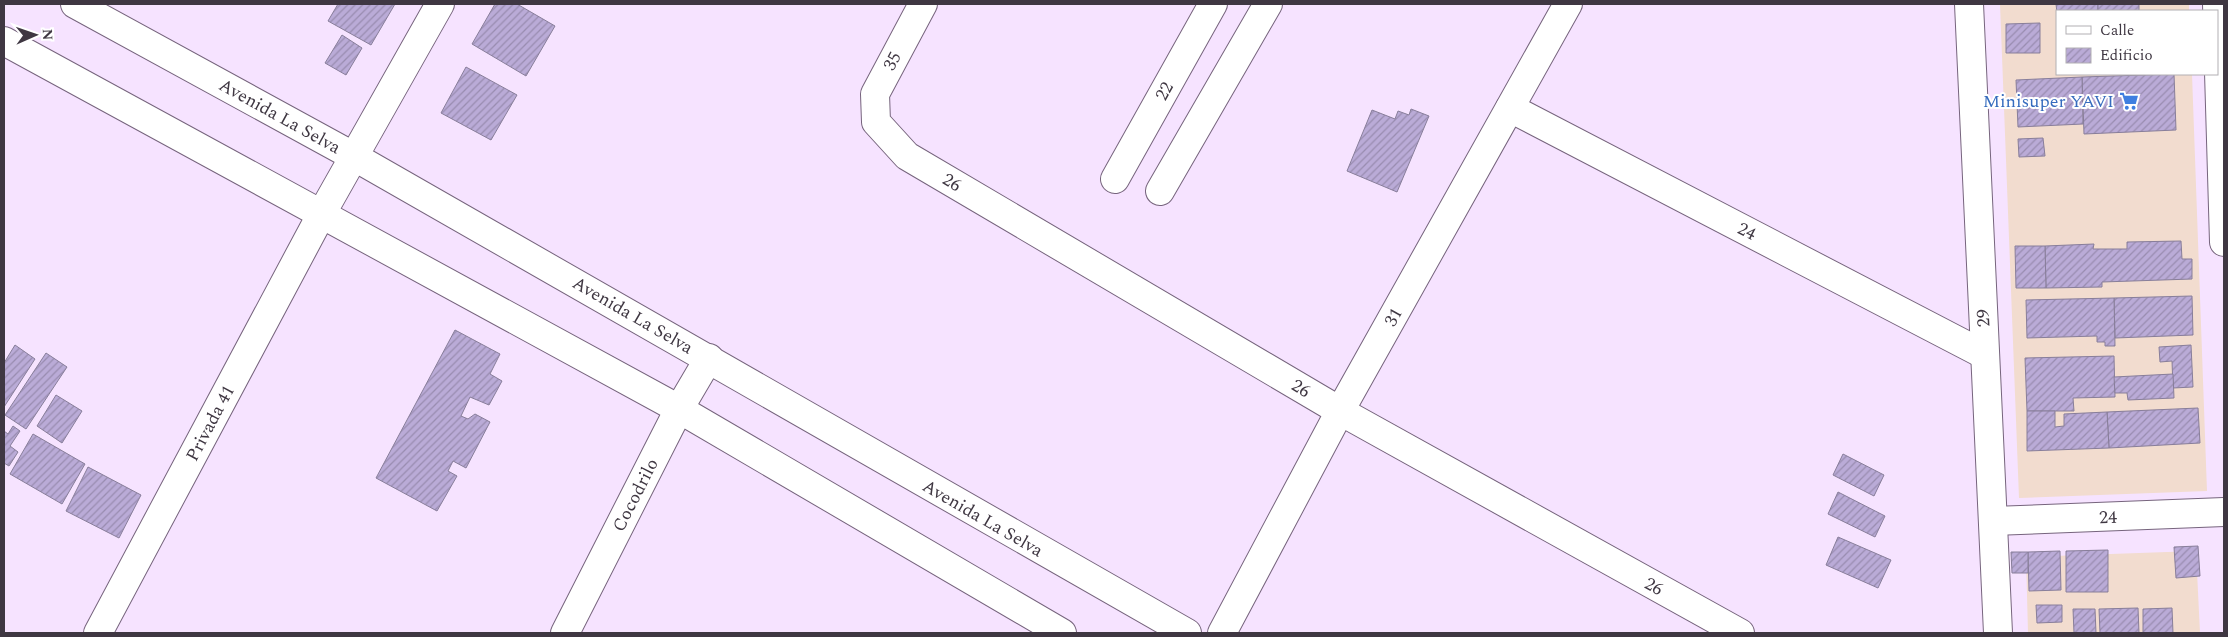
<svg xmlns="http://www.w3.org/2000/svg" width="2228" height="637" font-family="Spectral,serif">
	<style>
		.commercial { fill: #f2dccf }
		.building { fill: url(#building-hatch); stroke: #887e9a }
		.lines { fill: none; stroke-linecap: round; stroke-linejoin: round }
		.street-casing { stroke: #76647d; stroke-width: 30 }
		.secondary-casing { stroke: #76647d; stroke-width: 30 }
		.street { stroke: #fff; stroke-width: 28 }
		.secondary { stroke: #fff; stroke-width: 28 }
		.labels { text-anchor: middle; stroke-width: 4; stroke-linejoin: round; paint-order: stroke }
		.street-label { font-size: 18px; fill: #3f3742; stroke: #fff }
		.shop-label { font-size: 18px; fill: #366cbe; stroke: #fff; text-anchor: end }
	</style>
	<defs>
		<pattern id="building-hatch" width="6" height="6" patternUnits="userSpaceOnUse" patternTransform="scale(1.25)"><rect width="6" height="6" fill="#baabd7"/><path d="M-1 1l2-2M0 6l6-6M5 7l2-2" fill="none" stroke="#998cb0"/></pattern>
	</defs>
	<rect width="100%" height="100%" fill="#f6e3ff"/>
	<g class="commercial">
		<path d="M 2000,4 L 2189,4 L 2189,11 L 2057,11 L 2057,74 L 2192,74 L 2207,491 L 2019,498 Z"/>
		<path d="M 2196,551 L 2200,633 L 2028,633 L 2026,557 Z"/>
	</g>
	<g class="building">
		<path d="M 338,4 L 395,4 L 371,45 L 328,21 Z"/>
		<path d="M 495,4 L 517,4 L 555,26 L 526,76 L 472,44 Z"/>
		<path d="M 2056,4 L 2098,4 L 2098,11 L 2057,13 Z"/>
		<rect x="2098" y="4" width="41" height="7"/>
		<path d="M 2040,23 L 2040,53 L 2006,53 L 2006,24 Z"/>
		<path d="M 342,35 L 362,48 L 346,75 L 325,63 Z"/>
		<path d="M 466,67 L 517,95 L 491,140 L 441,113 Z"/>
		<path d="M 2174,74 L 2176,130 L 2084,134 L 2082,77 Z"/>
		<path d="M 2082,77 L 2083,124 L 2018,127 L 2016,80 Z"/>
		<path d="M 1411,109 L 1429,116 L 1397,192 L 1347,171 L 1372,110 L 1395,119 L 1398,111 L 1409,115 Z"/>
		<path d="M 2043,138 L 2045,156 L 2019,157 L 2018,139 Z"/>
		<path d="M 2181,241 L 2182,259 L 2192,259 L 2192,279 L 2102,282 L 2102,287 L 2046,288 L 2045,246 L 2094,244 L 2093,249 L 2127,249 L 2127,242 Z"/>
		<path d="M 2015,246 L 2045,246 L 2046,288 L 2016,288 Z"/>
		<path d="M 2192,296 L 2193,335 L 2115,338 L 2114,298 Z"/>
		<path d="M 2114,298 L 2115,346 L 2105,346 L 2105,342 L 2097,342 L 2097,336 L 2027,338 L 2026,300 Z"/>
		<path d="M 455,330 L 500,354 L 490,374 L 502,381 L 489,405 L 470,397 L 461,416 L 468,419 L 475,414 L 490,422 L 466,468 L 453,461 L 448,471 L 457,476 L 437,511 L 376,478 Z"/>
		<path d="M 15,345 L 35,359 L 4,407 L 4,363 Z"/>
		<path d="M 2191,345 L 2193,387 L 2173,388 L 2172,361 L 2160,362 L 2159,347 Z"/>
		<path d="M 46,353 L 67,367 L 26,429 L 5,415 Z"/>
		<path d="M 2114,356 L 2115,397 L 2073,398 L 2074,411 L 2027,411 L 2025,358 Z"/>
		<path d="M 2173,374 L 2174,398 L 2128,400 L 2127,393 L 2115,393 L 2114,377 Z"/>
		<path d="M 56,395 L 82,411 L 62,443 L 37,426 Z"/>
		<path d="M 2198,408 L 2200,443 L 2109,448 L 2107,412 Z"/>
		<path d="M 2027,411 L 2055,411 L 2055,427 L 2064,426 L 2064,414 L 2107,412 L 2109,448 L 2027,451 Z"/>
		<path d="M 13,426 L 20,431 L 10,446 L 18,452 L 9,466 L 4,463 L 4,431 L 8,434 Z"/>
		<path d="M 33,434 L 85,464 L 62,504 L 10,474 Z"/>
		<path d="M 1843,454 L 1884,475 L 1874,496 L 1833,475 Z"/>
		<path d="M 88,467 L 141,495 L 119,538 L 66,511 Z"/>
		<path d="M 1838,492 L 1885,516 L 1875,537 L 1828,514 Z"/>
		<path d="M 1838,537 L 1891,560 L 1878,588 L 1826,565 Z"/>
		<path d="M 2198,546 L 2200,576 L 2176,578 L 2174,547 Z"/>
		<path d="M 2108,550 L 2108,592 L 2066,592 L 2066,551 Z"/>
		<path d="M 2060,551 L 2061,590 L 2029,591 L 2028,552 Z"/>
		<path d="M 2011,552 L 2028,552 L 2028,573 L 2012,573 Z"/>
		<path d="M 2036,605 L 2062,605 L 2062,622 L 2037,623 Z"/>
		<path d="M 2138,608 L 2139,633 L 2100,633 L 2099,609 Z"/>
		<path d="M 2172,608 L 2173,633 L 2143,633 L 2143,609 Z"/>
		<path d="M 2073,609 L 2095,609 L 2096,633 L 2074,633 Z"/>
	</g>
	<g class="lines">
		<g class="street-casing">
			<g id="street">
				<path d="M 923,4 L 875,94 L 876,122 L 907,156 L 1340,411 L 1740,633"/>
				<path d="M 1969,4 L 1998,633"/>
				<path d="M 2217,4 L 2224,242"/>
				<path d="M 1510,108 L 1985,355"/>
				<path d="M 1115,179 L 1213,4"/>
				<path d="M 1160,191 L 1268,4"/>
				<path d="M 1993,521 L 2224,512"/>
				<path d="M 98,633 L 322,213 L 440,4"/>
				<path d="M 565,633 L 679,409 L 709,358"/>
				<path d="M 1222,633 L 1340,411 L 1568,4"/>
			</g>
		</g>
		<g class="secondary-casing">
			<g id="secondary">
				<path d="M 75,4 L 353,156 L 1187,633"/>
				<path d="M 4,41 L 679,409 L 1062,633"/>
			</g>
		</g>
		<use href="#street" class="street"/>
		<use href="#secondary" class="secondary"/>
	</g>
	<defs>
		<g id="supermarket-bare" transform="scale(1.5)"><path d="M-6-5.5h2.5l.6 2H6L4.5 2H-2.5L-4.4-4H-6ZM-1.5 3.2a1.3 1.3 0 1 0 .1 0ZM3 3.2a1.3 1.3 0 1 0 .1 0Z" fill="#3f7fe0" stroke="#fff" stroke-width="2.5" paint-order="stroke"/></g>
	</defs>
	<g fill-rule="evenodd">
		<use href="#supermarket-bare" x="2129" y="101"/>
	</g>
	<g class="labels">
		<g class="street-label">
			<text transform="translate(892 61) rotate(-62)" y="6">35</text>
			<text transform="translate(1164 91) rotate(-61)" y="6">22</text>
			<text transform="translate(280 116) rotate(29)" y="6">Avenida La Selva</text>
			<text transform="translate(952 182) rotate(31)" y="6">26</text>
			<text transform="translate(1747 231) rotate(27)" y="6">24</text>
			<text transform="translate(633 315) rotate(30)" y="6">Avenida La Selva</text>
			<text transform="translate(1393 317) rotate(-61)" y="6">31</text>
			<text transform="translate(1983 318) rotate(-93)" y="6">29</text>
			<text transform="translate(1301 388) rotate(31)" y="6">26</text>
			<text transform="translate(210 423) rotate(-62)" y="6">Privada 41</text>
			<text transform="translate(635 495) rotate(-63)" y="6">Cocodrilo</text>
			<text transform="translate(2108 517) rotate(-2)" y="6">24</text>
			<text transform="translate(983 518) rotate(30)" y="6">Avenida La Selva</text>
			<text transform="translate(1654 586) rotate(29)" y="6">26</text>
		</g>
		<g class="shop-label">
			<text x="2114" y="107">Minisuper YAVI</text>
		</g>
	</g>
	<rect width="2228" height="637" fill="none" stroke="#3f3742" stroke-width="10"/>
	<rect x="2056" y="10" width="162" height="65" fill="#ffffff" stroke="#b2afb3"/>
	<rect x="2066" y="26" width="25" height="8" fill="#ffffff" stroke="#b2afb3"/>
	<text x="2100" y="35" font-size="15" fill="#3f3742">Calle</text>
	<rect x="2066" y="48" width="25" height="15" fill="url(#building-hatch)" stroke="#b2afb3"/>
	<text x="2100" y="60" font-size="15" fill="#3f3742">Edificio</text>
	<g transform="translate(35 35) rotate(88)" stroke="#ffffff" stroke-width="4" paint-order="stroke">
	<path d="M0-4L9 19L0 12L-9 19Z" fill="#3f3742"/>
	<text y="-8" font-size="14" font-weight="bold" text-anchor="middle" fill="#3f3742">N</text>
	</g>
</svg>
